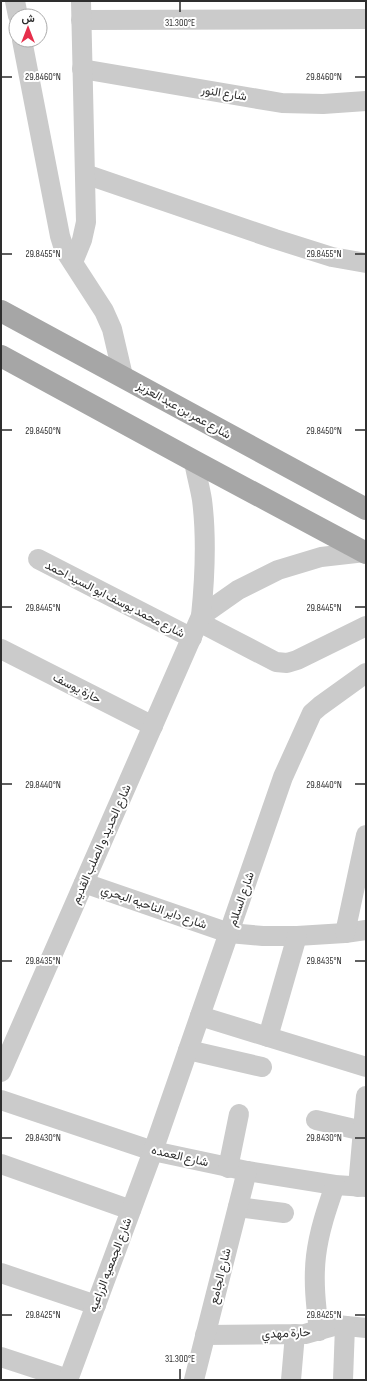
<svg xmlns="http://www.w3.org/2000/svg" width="367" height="1381" font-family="'Sofia Sans Condensed',Vazirmatn,sans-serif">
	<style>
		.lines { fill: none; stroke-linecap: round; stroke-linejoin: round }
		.minor { stroke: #cbcbcb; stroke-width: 20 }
		.major { stroke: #a6a6a6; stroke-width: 22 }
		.ticks { fill: none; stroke: #2e2e2e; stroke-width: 1.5 }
		.labels { text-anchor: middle; stroke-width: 4; stroke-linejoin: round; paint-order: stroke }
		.street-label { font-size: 12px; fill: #2e2e2e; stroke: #fff }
		.ticks-label { font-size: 10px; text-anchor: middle; fill: #2e2e2e; stroke: #fff; stroke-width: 4; stroke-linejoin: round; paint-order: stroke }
	</style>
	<rect width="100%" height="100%" fill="#fff"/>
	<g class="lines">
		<g class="minor">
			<path d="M 15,1 L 18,16"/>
			<path d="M 81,20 L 366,19"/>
			<path d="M 22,40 L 60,236 L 64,249 L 69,257 L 104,311 L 112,329 L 123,376"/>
			<path d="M 82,69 L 282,103 L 323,104 L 366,101"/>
			<path d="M 85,174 L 275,239 L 332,257 L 366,263"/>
			<path d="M 73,262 L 82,240 L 86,222 L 81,1"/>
			<path d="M 38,559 L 192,638"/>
			<path d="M 201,616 L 238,590 L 278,570 L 321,557 L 365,552"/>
			<path d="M 199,622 L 276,662 L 287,663 L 297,660 L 366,626"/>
			<path d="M 1,649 L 153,726"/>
			<path d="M 84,883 L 229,933 L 263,936 L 297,936 L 345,933 L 366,930"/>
			<path d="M 345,933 L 366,835"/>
			<path d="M 200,1016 L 366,1067"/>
			<path d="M 268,1037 L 297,936"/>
			<path d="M 188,1050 L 262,1067"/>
			<path d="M 1,1072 L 201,616 C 205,577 207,539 202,500 C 200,487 196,474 194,461"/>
			<path d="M 1,1100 L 153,1151 L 247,1171 L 335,1185 L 366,1187"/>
			<path d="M 316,1120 L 363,1131"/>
			<path d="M 1,1164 L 131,1210"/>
			<path d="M 228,1168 L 239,1114"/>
			<path d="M 358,1187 L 366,1096"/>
			<path d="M 238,1207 L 284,1213"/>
			<path d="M 1,1273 L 96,1305"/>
			<path d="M 319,1331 C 316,1306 313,1281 316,1256 C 319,1231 327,1208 335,1185"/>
			<path d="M 205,1335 L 305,1334 L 337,1325 L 366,1328"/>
			<path d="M 1,1357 L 68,1379"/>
			<path d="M 68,1380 L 153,1151 L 283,777 L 312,713 L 320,706 L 366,673"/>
			<path d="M 194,1380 L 247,1171"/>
			<path d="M 291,1380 L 295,1334"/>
			<path d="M 343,1380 L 345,1326"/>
		</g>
		<g class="major">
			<path d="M 1,311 L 366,509"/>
			<path d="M 1,356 L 194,461 L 366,553"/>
		</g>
	</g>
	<path class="ticks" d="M 180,2 L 180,12M 2,77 L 12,77M 355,77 L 365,77M 2,254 L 12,254M 355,254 L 365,254M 2,430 L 12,430M 355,430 L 365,430M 2,607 L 12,607M 355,607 L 365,607M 2,784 L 12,784M 355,784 L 365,784M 2,961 L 12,961M 355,961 L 365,961M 2,1138 L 12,1138M 355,1138 L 365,1138M 2,1315 L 12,1315M 355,1315 L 365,1315M 180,1369 L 180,1379"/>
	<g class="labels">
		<g class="street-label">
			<text transform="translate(224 93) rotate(9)" y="4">شارع النور</text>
			<text transform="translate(184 410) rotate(29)" y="4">شارع عمر بن عبد العزيز</text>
			<text transform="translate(115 599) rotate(27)" y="4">شارع محمد يوسف ابو السيد احمد</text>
			<text transform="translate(77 688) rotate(27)" y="4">حارة يوسف</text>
			<text transform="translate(101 844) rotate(-66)" y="4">شارع الحديد و الصلب القديم</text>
			<text transform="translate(241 899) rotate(-71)" y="4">شارع السلام</text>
			<text transform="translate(154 907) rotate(19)" y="4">شارع داير الناحيه البحري</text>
			<text transform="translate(180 1156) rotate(13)" y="4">شارع العمده</text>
			<text transform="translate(110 1265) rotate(-69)" y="4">شارع الجمعيه الزراعيه</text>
			<text transform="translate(220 1276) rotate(-76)" y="4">شارع الجامع</text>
			<text transform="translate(286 1333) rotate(-3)" y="4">حارة مهدي</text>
		</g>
	</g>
	<g class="ticks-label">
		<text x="180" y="26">31.300°E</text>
		<text x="43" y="80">29.8460°N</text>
		<text x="324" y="80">29.8460°N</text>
		<text x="43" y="257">29.8455°N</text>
		<text x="324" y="257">29.8455°N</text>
		<text x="43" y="434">29.8450°N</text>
		<text x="324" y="434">29.8450°N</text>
		<text x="43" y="611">29.8445°N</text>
		<text x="324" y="611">29.8445°N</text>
		<text x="43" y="788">29.8440°N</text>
		<text x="324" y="788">29.8440°N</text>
		<text x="43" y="964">29.8435°N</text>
		<text x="324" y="964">29.8435°N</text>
		<text x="43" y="1141">29.8430°N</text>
		<text x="324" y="1141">29.8430°N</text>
		<text x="43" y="1318">29.8425°N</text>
		<text x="324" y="1318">29.8425°N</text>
		<text x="180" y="1362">31.300°E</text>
	</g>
	<rect width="367" height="1381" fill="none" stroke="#2e2e2e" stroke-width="4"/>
	<g transform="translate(28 28)"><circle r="19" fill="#ffffff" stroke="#ababab"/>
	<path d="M0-3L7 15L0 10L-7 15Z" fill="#e62f4b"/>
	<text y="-6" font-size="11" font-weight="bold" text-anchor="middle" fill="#2e2e2e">ش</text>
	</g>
</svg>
